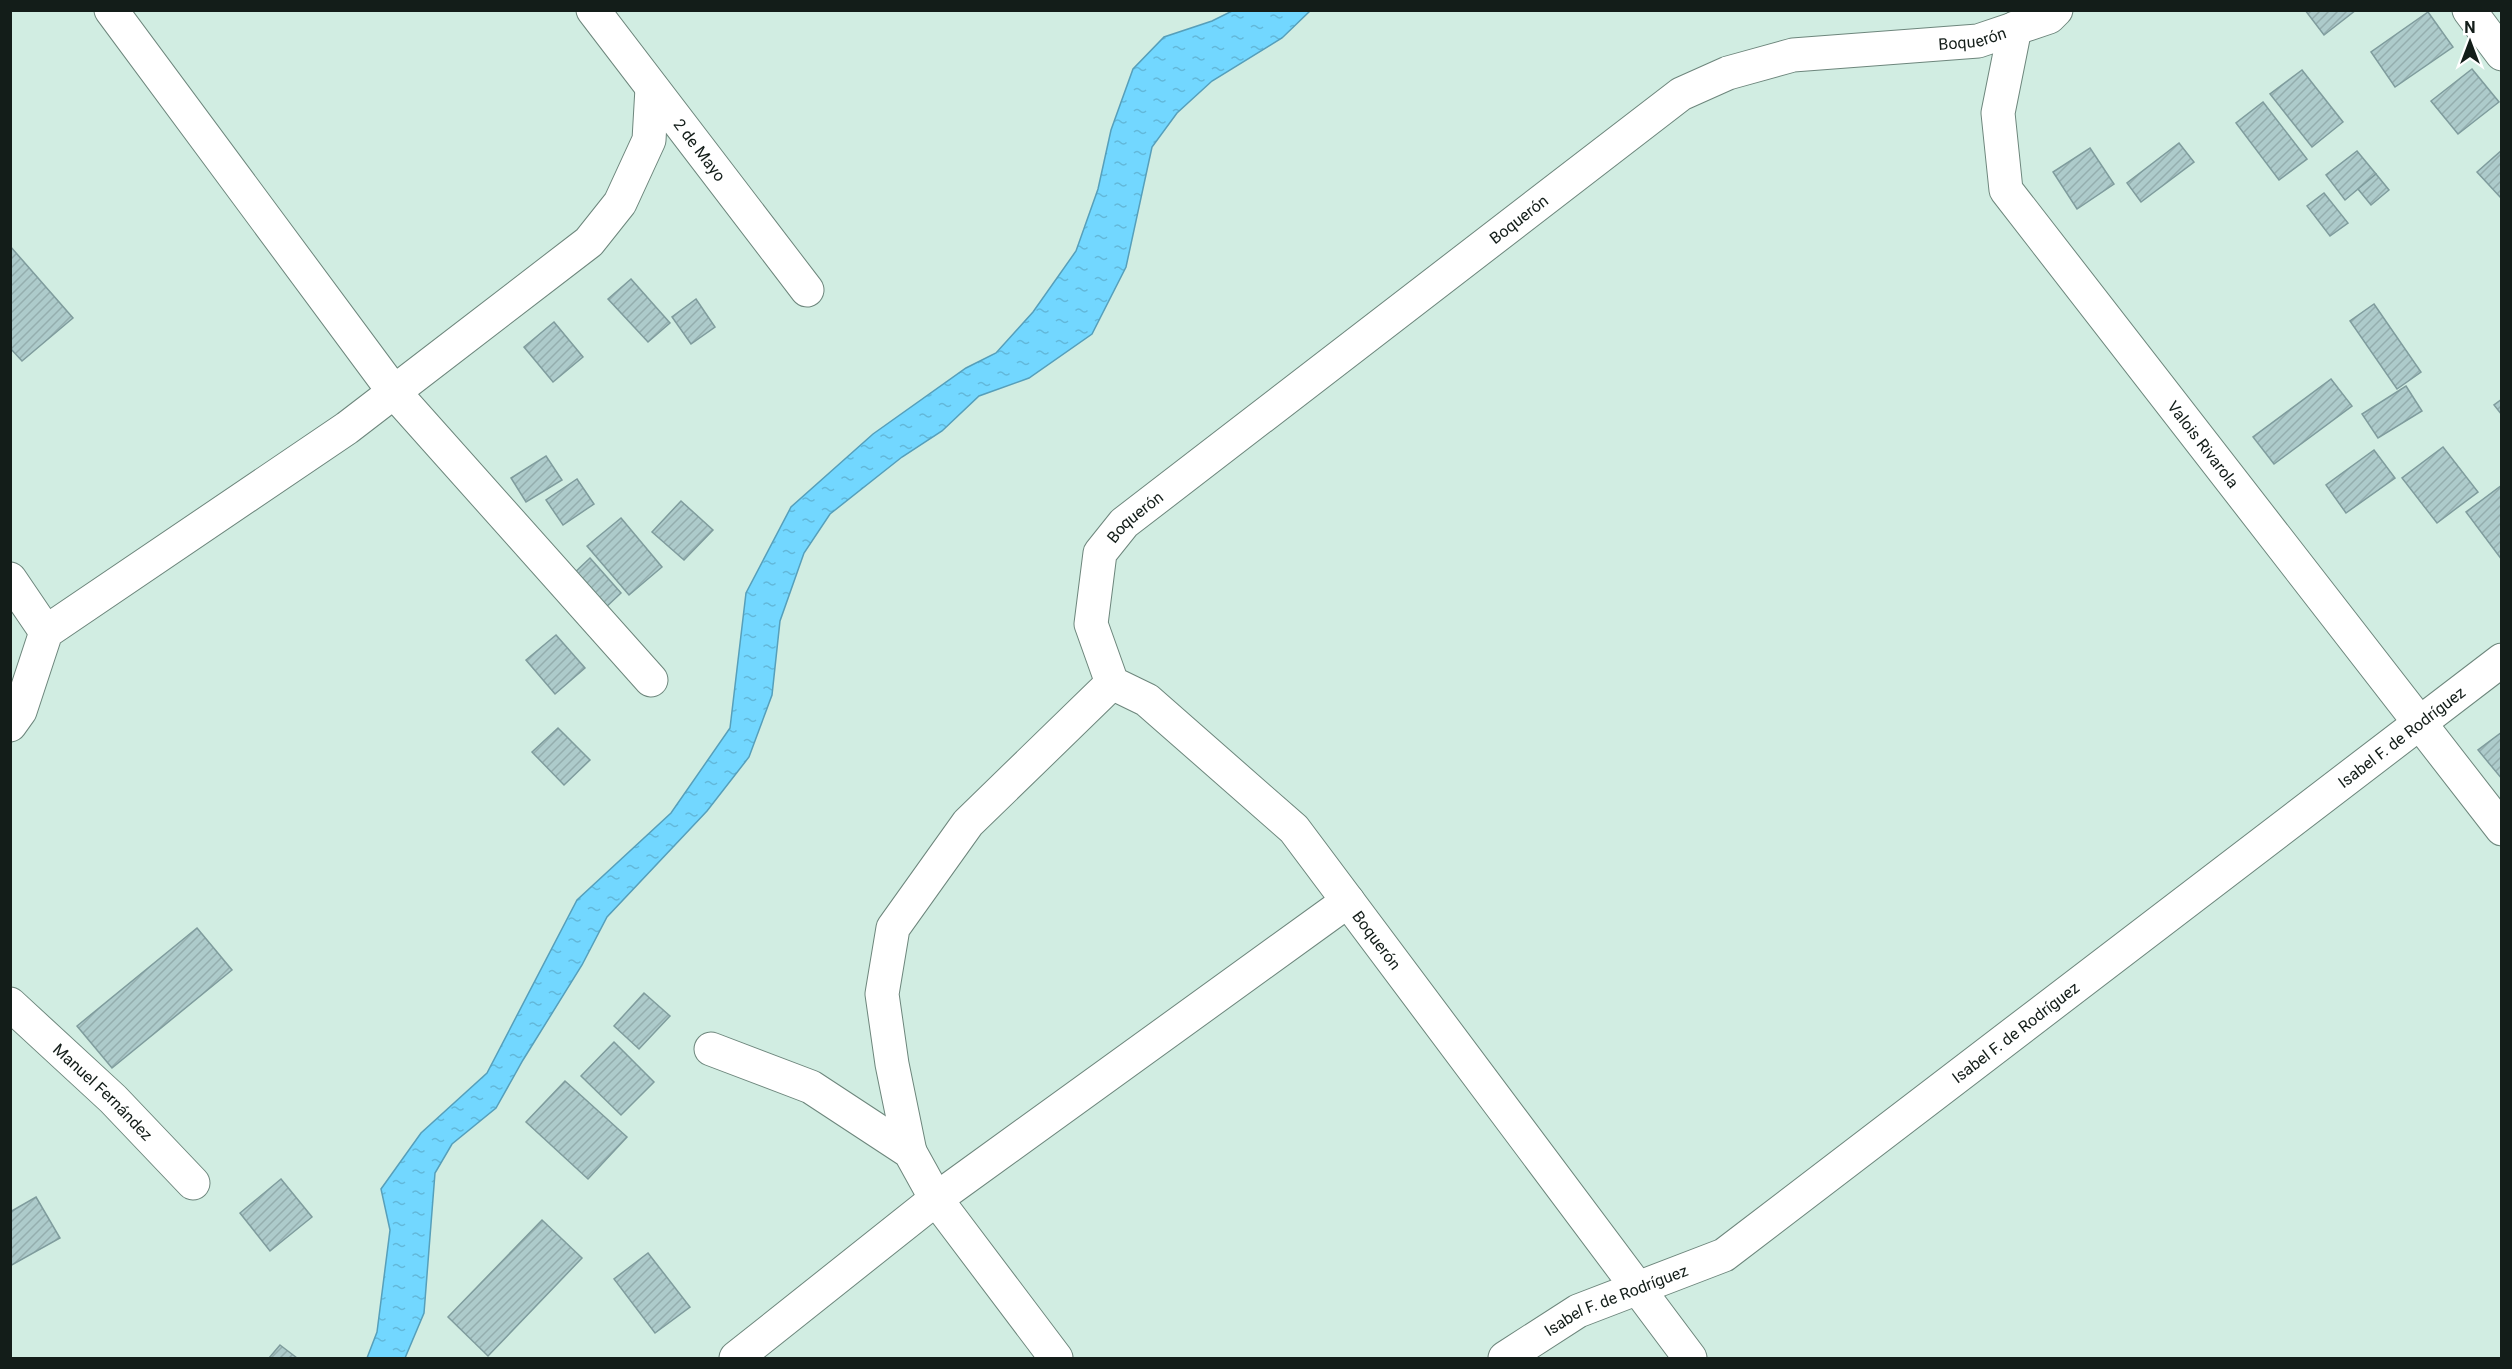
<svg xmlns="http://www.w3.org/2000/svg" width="2512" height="1369" font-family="Roboto,sans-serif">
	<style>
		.water { fill: url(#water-ripples); stroke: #569fba; stroke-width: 1.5 }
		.building { fill: url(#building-hatch); stroke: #7f9c9d; stroke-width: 1.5 }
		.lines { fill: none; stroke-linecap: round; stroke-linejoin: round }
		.minor-casing { stroke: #6d867c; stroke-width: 35 }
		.minor { stroke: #fff; stroke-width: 33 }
		.labels { text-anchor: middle; stroke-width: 5; stroke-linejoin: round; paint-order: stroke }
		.street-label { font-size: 16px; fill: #131d19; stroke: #fff }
	</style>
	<defs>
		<pattern id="water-ripples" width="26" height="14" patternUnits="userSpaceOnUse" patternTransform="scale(1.5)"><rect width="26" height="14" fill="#72d7ff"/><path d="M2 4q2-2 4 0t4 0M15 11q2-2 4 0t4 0" fill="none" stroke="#62b8da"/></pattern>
		<pattern id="building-hatch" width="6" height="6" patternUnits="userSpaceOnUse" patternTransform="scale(1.5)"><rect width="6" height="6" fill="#adcbcb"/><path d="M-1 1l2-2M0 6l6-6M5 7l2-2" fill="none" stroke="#94aeae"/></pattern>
	</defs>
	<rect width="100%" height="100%" fill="#d1ede2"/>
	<path class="water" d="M 1234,10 L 1310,11 L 1282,38 L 1212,81 L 1177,113 L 1152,147 L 1126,267 L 1092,334 L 1029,378 L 979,396 L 942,431 L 902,457 L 830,514 L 804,553 L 780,621 L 772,695 L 749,757 L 707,811 L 607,917 L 582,965 L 523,1060 L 496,1108 L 452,1144 L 435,1173 L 424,1313 L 405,1358 L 367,1358 L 377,1332 L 390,1230 L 381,1189 L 421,1133 L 487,1073 L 577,900 L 671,813 L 730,728 L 746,593 L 791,507 L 873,434 L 966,368 L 996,353 L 1033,312 L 1076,251 L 1098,189 L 1111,130 L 1133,69 L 1164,37 L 1212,21 Z"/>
	<g class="building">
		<path d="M 2305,10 L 2356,10 L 2324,35 Z"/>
		<path d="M 2428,12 L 2453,47 L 2395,87 L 2371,52 Z"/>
		<path d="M 2472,69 L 2499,102 L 2458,134 L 2431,101 Z"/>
		<path d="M 2302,70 L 2343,122 L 2312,147 L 2270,94 Z"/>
		<path d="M 2263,102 L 2307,159 L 2279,180 L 2236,123 Z"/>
		<path d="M 2179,143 L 2194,162 L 2141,202 L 2127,183 Z"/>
		<path d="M 2090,148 L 2114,184 L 2077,209 L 2053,172 Z"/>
		<path d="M 2502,150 L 2502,198 L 2501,198 L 2477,172 Z"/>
		<path d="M 2357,151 L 2376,174 L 2345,200 L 2326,175 Z"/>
		<path d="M 2376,174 L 2389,190 L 2371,205 L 2358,189 Z"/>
		<path d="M 2324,193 L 2348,223 L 2330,236 L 2307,206 Z"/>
		<path d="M 10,246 L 73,318 L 22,361 L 10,348 Z"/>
		<path d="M 631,279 L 670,323 L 648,342 L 608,299 Z"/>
		<path d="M 696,299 L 715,327 L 691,344 L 672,317 Z"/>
		<path d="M 2374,304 L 2421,372 L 2397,389 L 2350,321 Z"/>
		<path d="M 554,322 L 583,357 L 553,382 L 524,347 Z"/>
		<path d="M 2331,379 L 2352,406 L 2274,464 L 2253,437 Z"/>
		<path d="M 2406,386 L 2422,411 L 2378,438 L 2362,414 Z"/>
		<path d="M 2502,399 L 2502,415 L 2494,405 Z"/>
		<path d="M 2443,447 L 2478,492 L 2437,523 L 2402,478 Z"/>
		<path d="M 2374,450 L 2395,478 L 2346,513 L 2326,485 Z"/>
		<path d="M 546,456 L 562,480 L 526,502 L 511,478 Z"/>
		<path d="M 577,479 L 594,504 L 563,525 L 546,500 Z"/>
		<path d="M 2502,485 L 2502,560 L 2466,512 Z"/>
		<path d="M 681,501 L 713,530 L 684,560 L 652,532 Z"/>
		<path d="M 621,518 L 662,567 L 629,595 L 587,546 Z"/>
		<path d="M 590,558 L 621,593 L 603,610 L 571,576 Z"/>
		<path d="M 556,635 L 585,668 L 555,694 L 526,660 Z"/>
		<path d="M 558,728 L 590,760 L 564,785 L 532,752 Z"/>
		<path d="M 2502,732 L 2502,779 L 2478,750 Z"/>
		<path d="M 197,928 L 232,970 L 112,1068 L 77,1026 Z"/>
		<path d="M 644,993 L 670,1016 L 639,1049 L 614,1026 Z"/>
		<path d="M 614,1042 L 654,1082 L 621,1115 L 581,1076 Z"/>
		<path d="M 565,1081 L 627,1137 L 588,1179 L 526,1122 Z"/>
		<path d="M 281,1179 L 312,1217 L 270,1251 L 240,1213 Z"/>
		<path d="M 36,1197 L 60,1238 L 10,1266 L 10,1212 Z"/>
		<path d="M 542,1220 L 582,1258 L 488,1356 L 448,1317 Z"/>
		<path d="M 648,1253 L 690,1307 L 655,1333 L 614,1279 Z"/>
		<path d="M 280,1345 L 297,1358 L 269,1358 Z"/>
	</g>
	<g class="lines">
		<g class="minor-casing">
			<g id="minor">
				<path d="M 111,10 L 394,392 L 651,680"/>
				<path id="s1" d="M 593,10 L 807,290"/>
				<path d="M 2469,10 L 2502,54"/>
				<path id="s2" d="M 2015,28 L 1998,113 L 2006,190 L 2502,829"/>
				<path d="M 10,579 L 46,632"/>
				<path d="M 10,725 L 20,711 L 46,632 L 347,428 L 589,242 L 620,203 L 649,140 L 652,88"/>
				<path id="s3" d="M 10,1004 L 113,1099 L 193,1183"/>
				<path d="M 711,1049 L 811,1087 L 910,1152 L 936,1199 L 1056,1358"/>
				<path d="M 910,1152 L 892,1064 L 882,994 L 893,928 L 968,823 L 1112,683"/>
				<path d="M 736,1358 L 936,1199 L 1348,901"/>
				<path id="s4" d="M 1505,1358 L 1578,1311 L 1724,1255 L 2502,660"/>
				<path id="s5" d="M 1690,1358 L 1294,829 L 1147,700 L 1112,683 L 1091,624 L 1100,553 L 1124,523 L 1681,94 L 1728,73 L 1793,55 L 1978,41 L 2049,17 L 2056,10"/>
			</g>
		</g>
		<use href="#minor" class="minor"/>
	</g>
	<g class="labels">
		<g class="street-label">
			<text dy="6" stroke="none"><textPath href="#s5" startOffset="2070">Boquerón</textPath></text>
			<text dy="6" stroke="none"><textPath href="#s1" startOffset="176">2 de Mayo</textPath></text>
			<text dy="6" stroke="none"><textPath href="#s5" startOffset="1566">Boquerón</textPath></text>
			<text dy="6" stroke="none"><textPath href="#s2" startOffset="486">Valois Rivarola</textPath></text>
			<text dy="6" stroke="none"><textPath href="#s5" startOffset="1080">Boquerón</textPath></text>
			<text dy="6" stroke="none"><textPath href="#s4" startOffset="1096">Isabel F. de Rodríguez</textPath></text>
			<text transform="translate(1377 940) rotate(53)" y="6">Boquerón</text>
			<text dy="6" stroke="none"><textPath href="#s4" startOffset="610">Isabel F. de Rodríguez</textPath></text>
			<text dy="6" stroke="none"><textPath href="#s3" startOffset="128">Manuel Fernández</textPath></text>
			<text dy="6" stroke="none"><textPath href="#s4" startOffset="126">Isabel F. de Rodríguez</textPath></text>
		</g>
	</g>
	<rect width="2512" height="1369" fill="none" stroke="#131d19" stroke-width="24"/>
	<g transform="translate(2470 42)" stroke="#ffffff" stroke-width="4.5" paint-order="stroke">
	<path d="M0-4.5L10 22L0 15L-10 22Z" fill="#131d19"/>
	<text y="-9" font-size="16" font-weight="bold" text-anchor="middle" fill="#131d19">N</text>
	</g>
</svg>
